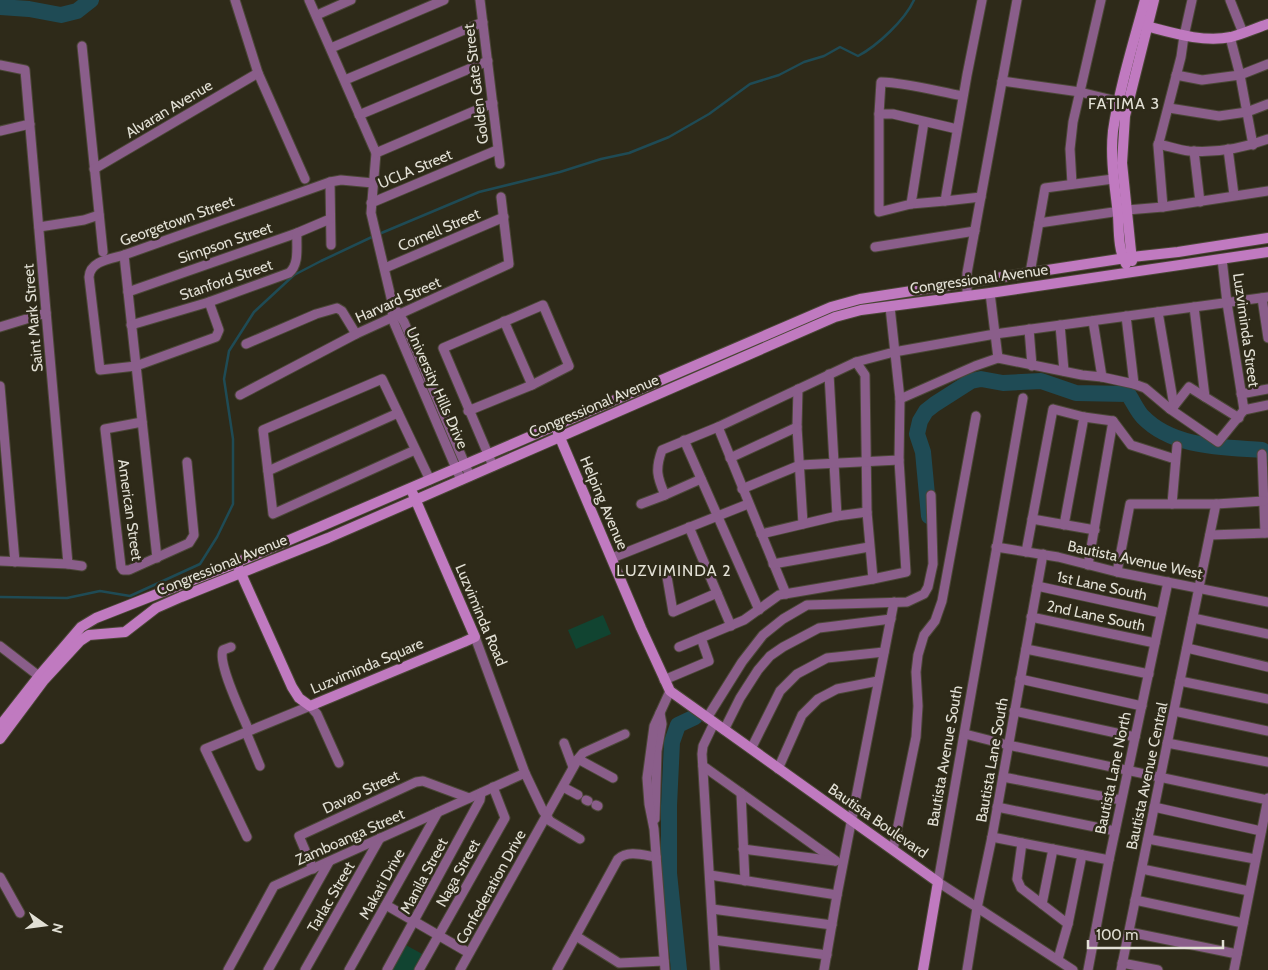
<svg xmlns="http://www.w3.org/2000/svg" width="1268" height="970" font-family="Cabin,sans-serif">
	<style>
		.green { fill: #114431 }
		.lines { fill: none; stroke-linecap: round; stroke-linejoin: round }
		.stream { stroke: #1f4b55; stroke-width: 2.5 }
		.river { stroke: #1f4b55; stroke-width: 16 }
		.street-casing { stroke: #4b4737; stroke-width: 11 }
		.secondary-casing { stroke: #4b4737; stroke-width: 12 }
		.street { stroke: #8a5e8a; stroke-width: 9 }
		.secondary { stroke: #c07ac0; stroke-width: 10 }
		.labels { text-anchor: middle; stroke-width: 5; stroke-linejoin: round; paint-order: stroke }
		.street-label { font-size: 15px; fill: #e2e0d5; stroke: #2e2a19 }
		.neighbourhood-label { font-size: 16px; letter-spacing: 1px; fill: #e2e0d5; stroke: #2e2a19 }
	</style>
	<rect width="100%" height="100%" fill="#2e2a19"/>
	<g class="green">
		<path d="M 603,615 L 611,634 L 576,649 L 568,630 Z"/>
		<path d="M 404,944 L 424,955 L 415,970 L 389,970 Z"/>
	</g>
	<g class="lines">
		<g class="stream">
			<path d="M 379,234 L 479,192 L 560,172 L 601,159 L 629,153 L 669,137 L 709,114 L 750,84 L 779,75 L 804,62 L 824,56 L 840,47 L 858,56 C 877,46 905,20 914,0"/>
			<path d="M 0,597 L 67,598 L 100,591 L 130,596 L 200,564 L 217,537 L 233,504 L 233,439 L 224,379 L 229,351 L 254,312 L 294,275 L 321,261 L 374,236"/>
		</g>
		<g class="river">
			<path d="M 0,7 L 29,9 L 61,15 L 77,11 L 91,0"/>
			<path d="M 929,516 L 923,452 L 917,434 L 920,421 L 926,411 L 935,404 L 971,381 L 981,379 L 1003,383 L 1041,381 L 1076,393 L 1128,394 C 1133,401 1137,411 1143,417 C 1173,448 1223,447 1262,450 L 1268,454"/>
			<path d="M 679,970 L 669,873 L 669,806 L 672,742 L 678,725 L 695,717"/>
		</g>
		<g class="street-casing">
			<g id="street">
				<path d="M 235,0 L 258,73 L 305,179"/>
				<path d="M 309,0 L 376,153 L 371,213 L 393,306 L 392,318 L 461,480"/>
				<path d="M 480,0 L 500,164"/>
				<path d="M 1230,0 L 1243,33"/>
				<path d="M 317,15 L 351,0"/>
				<path d="M 1230,37 L 1240,75 L 1253,145"/>
				<path d="M 82,46 L 103,252"/>
				<path d="M 331,48 L 444,0"/>
				<path d="M 0,65 L 25,70 L 68,564"/>
				<path d="M 1176,75 L 1202,80 L 1240,75 L 1268,64"/>
				<path d="M 345,80 L 483,22"/>
				<path d="M 1002,81 L 1080,92 L 1125,103"/>
				<path d="M 963,96 C 936,91 908,83 881,82 L 879,114 L 879,212 L 911,204 L 945,201 L 967,75 L 982,0"/>
				<path d="M 1169,108 L 1219,116 L 1247,112 L 1268,104"/>
				<path d="M 879,114 L 893,114 L 957,129"/>
				<path d="M 359,115 L 488,61"/>
				<path d="M 0,131 L 30,124"/>
				<path d="M 1158,144 C 1168,146 1179,150 1189,151 C 1215,153 1244,148 1268,139"/>
				<path d="M 1228,149 L 1234,195"/>
				<path d="M 1194,151 L 1200,202"/>
				<path d="M 376,153 L 493,103"/>
				<path d="M 94,169 L 258,73"/>
				<path d="M 330,182 L 331,245"/>
				<path d="M 1072,184 L 1070,149 L 1073,122 L 1101,0"/>
				<path d="M 945,201 L 981,197"/>
				<path d="M 371,203 L 497,150"/>
				<path d="M 911,204 L 924,122"/>
				<path d="M 1163,207 L 1158,146 L 1181,57 L 1184,36 L 1192,0"/>
				<path d="M 1039,223 L 1127,210 L 1163,207 L 1268,191"/>
				<path d="M 39,227 L 84,220 L 99,215"/>
				<path d="M 875,247 L 975,231"/>
				<path d="M 124,255 L 157,558"/>
				<path d="M 1222,259 L 1227,303 L 1244,410 L 1268,405"/>
				<path d="M 385,268 L 504,217"/>
				<path d="M 1030,273 L 1045,188 L 1113,179"/>
				<path d="M 128,292 L 297,233 L 330,219"/>
				<path d="M 990,293 L 998,358"/>
				<path d="M 967,296 L 967,273 L 1017,0"/>
				<path d="M 1262,298 L 1268,338"/>
				<path d="M 209,302 L 219,330 L 216,337 L 136,366 L 100,370 L 89,277 C 90,261 110,259 124,255 L 330,182 L 341,180 L 373,183"/>
				<path d="M 1194,307 L 1205,397 L 1239,418"/>
				<path d="M 396,310 L 404,322 L 470,476"/>
				<path d="M 1158,312 L 1174,406 L 1170,409"/>
				<path d="M 1126,316 L 1134,384"/>
				<path d="M 504,321 L 532,385"/>
				<path d="M 1093,321 L 1102,377"/>
				<path d="M 131,325 L 209,302 L 289,273 C 300,264 296,246 297,233"/>
				<path d="M 1060,325 L 1064,371"/>
				<path d="M 0,327 L 46,313"/>
				<path d="M 1029,329 L 1032,366"/>
				<path d="M 246,344 L 316,314 L 337,308 L 342,311 L 356,334"/>
				<path d="M 856,362 L 865,375 L 867,512 L 873,579"/>
				<path d="M 829,374 L 837,516"/>
				<path d="M 0,386 L 15,562"/>
				<path d="M 798,389 L 797,427 L 803,524"/>
				<path d="M 1241,394 L 1268,389"/>
				<path d="M 240,395 L 356,334 L 509,264 L 501,197"/>
				<path d="M 1023,398 L 938,882 L 1073,970"/>
				<path d="M 900,399 L 975,366 L 998,358 L 1082,375 L 1102,377 L 1134,384 L 1145,388 L 1170,409 L 1218,442 L 1244,410"/>
				<path d="M 1174,406 L 1189,387 L 1205,397"/>
				<path d="M 468,411 L 532,385 L 569,366 L 543,305 L 443,348 L 493,466"/>
				<path d="M 142,422 L 105,429 L 121,567 L 123,570 L 129,570 L 189,543 L 194,535 L 187,462"/>
				<path d="M 718,427 L 786,594"/>
				<path d="M 684,440 L 759,610"/>
				<path d="M 415,450 L 273,514 L 263,430 L 382,379 L 430,480"/>
				<path d="M 1262,454 L 1265,533"/>
				<path d="M 730,458 L 797,427"/>
				<path d="M 268,471 L 398,413"/>
				<path d="M 742,489 L 800,465 L 899,460"/>
				<path d="M 665,495 L 701,479"/>
				<path d="M 641,504 L 665,495 C 657,477 655,469 662,450 L 718,427 L 856,362 L 894,352 L 995,334 L 1268,297"/>
				<path d="M 1172,504 L 1177,446"/>
				<path d="M 1032,519 L 1095,530"/>
				<path d="M 1064,525 L 1084,417"/>
				<path d="M 689,527 L 731,626"/>
				<path d="M 761,534 L 837,516 L 867,512"/>
				<path d="M 1210,535 L 1268,533"/>
				<path d="M 996,547 L 1058,557 L 1117,572 L 1268,602"/>
				<path d="M 1026,552 L 1053,409 L 1084,417 L 1113,421 L 1131,445 L 1175,459"/>
				<path d="M 612,558 L 748,504"/>
				<path d="M 0,561 L 68,564 L 82,566"/>
				<path d="M 773,564 L 869,547"/>
				<path d="M 1088,565 L 1113,421"/>
				<path d="M 666,571 L 673,612 L 717,593"/>
				<path d="M 1117,572 L 1130,504 L 1216,504 L 1264,501"/>
				<path d="M 1037,586 L 1161,613"/>
				<path d="M 1031,617 L 1155,643"/>
				<path d="M 1193,618 L 1268,634"/>
				<path d="M 475,637 L 525,773 L 543,811 L 550,821 L 580,839"/>
				<path d="M 0,646 L 44,680"/>
				<path d="M 231,647 L 223,650 C 217,663 243,716 249,731"/>
				<path d="M 679,647 L 744,620 L 779,595 L 873,579 L 906,572 L 899,460 L 900,399 L 890,307"/>
				<path d="M 1187,648 L 1268,667"/>
				<path d="M 1026,649 L 1149,674"/>
				<path d="M 1020,679 L 1142,706"/>
				<path d="M 664,680 L 709,661 L 701,638"/>
				<path d="M 1180,681 L 1268,699"/>
				<path d="M 1014,711 L 1135,737"/>
				<path d="M 1174,711 L 1268,731"/>
				<path d="M 707,718 L 742,662 L 763,635 L 783,619 L 807,605 L 907,602 L 924,594 L 928,587 L 933,564 L 931,495"/>
				<path d="M 714,723 L 703,746 L 702,754 L 715,970"/>
				<path d="M 724,730 L 740,698 L 758,670 L 770,656 L 783,647 L 819,628 L 891,619"/>
				<path d="M 246,732 L 260,766"/>
				<path d="M 965,734 L 1008,745 L 1268,800"/>
				<path d="M 564,743 L 573,767"/>
				<path d="M 1167,743 L 1268,762"/>
				<path d="M 751,749 L 780,691 L 797,674 L 827,658 L 884,652"/>
				<path d="M 578,759 L 613,778"/>
				<path d="M 703,766 L 836,861"/>
				<path d="M 778,769 L 802,715 L 818,699 L 837,689 L 878,681"/>
				<path d="M 1003,777 L 1121,800"/>
				<path d="M 563,787 L 578,795"/>
				<path d="M 741,793 L 745,881"/>
				<path d="M 586,800 L 588,801"/>
				<path d="M 596,805 L 598,806"/>
				<path d="M 997,807 L 1115,831"/>
				<path d="M 1154,807 L 1261,831"/>
				<path d="M 655,819 L 657,751 L 662,724 L 660,713"/>
				<path d="M 247,837 L 205,749 L 310,706 L 317,714 L 339,763"/>
				<path d="M 992,837 L 1109,860"/>
				<path d="M 1148,839 L 1255,859"/>
				<path d="M 1022,843 L 1017,879 L 1021,888 L 1068,924"/>
				<path d="M 743,849 L 835,861"/>
				<path d="M 893,850 L 916,737 L 918,706 L 916,672 L 918,655 L 924,635 L 935,621 L 942,601 L 976,416"/>
				<path d="M 313,869 L 299,836 L 416,782 L 423,781 L 469,798"/>
				<path d="M 1142,869 L 1249,891"/>
				<path d="M 710,875 L 837,895"/>
				<path d="M 0,877 L 20,913"/>
				<path d="M 1135,900 L 1243,923"/>
				<path d="M 1042,904 L 1053,849"/>
				<path d="M 386,905 L 469,953"/>
				<path d="M 712,909 L 832,925"/>
				<path d="M 1129,932 L 1237,954"/>
				<path d="M 576,936 L 619,963 L 664,961"/>
				<path d="M 714,940 L 827,955"/>
				<path d="M 1058,959 L 1068,924 L 1082,855"/>
				<path d="M 1122,963 L 1158,970"/>
				<path d="M 228,970 L 274,886 L 525,773"/>
				<path d="M 268,970 L 329,862"/>
				<path d="M 305,970 L 380,838"/>
				<path d="M 349,970 L 438,812"/>
				<path d="M 387,970 L 480,800 L 481,793"/>
				<path d="M 419,970 L 505,818 L 493,787"/>
				<path d="M 460,970 L 578,759 L 583,753 L 625,734"/>
				<path d="M 557,970 L 618,859 C 628,850 643,855 656,857"/>
				<path d="M 665,970 L 654,829 L 649,804 L 647,778 L 654,726 L 670,691"/>
				<path d="M 824,970 L 837,895 L 894,602"/>
				<path d="M 967,970 L 977,908 L 992,837 L 1043,554"/>
				<path d="M 1088,970 L 1109,860 L 1168,582"/>
				<path d="M 1121,970 L 1216,504"/>
				<path d="M 1234,970 L 1268,798"/>
			</g>
		</g>
		<g class="secondary-casing">
			<g id="secondary">
				<path d="M 1142,25 C 1170,32 1202,43 1231,37 C 1243,34 1256,28 1268,24"/>
				<path d="M 1132,261 L 1122,163 L 1125,116 L 1154,0"/>
				<path d="M 1126,264 C 1118,250 1119,230 1118,215 C 1115,187 1110,159 1113,131 C 1119,89 1134,41 1145,0"/>
				<path d="M 558,433 L 641,628 L 670,691 L 938,882 L 923,970"/>
				<path d="M 239,569 L 292,687 L 299,698 L 310,706 L 464,642 L 475,637 L 413,494"/>
				<path d="M 0,726 L 39,676 L 81,627 L 96,618 L 236,563 L 831,307 L 860,299 L 1132,257 L 1178,252 L 1268,238"/>
				<path d="M 0,739 L 44,680 L 80,641 L 89,635 L 125,632 L 156,608 L 181,597 L 328,538 L 835,317 L 861,310 L 990,293 L 1268,252"/>
			</g>
		</g>
		<use href="#street" class="street"/>
		<use href="#secondary" class="secondary"/>
	</g>
	<g class="labels">
		<g class="street-label">
			<text transform="translate(476 84) rotate(-97)" y="5">Golden Gate Street</text>
			<text transform="translate(169 109) rotate(-31)" y="5">Alvaran Avenue</text>
			<text transform="translate(415 169) rotate(-23)" y="5">UCLA Street</text>
			<text transform="translate(177 221) rotate(-20)" y="5">Georgetown Street</text>
			<text transform="translate(439 230) rotate(-23)" y="5">Cornell Street</text>
			<text transform="translate(225 243) rotate(-19)" y="5">Simpson Street</text>
			<text transform="translate(979 279) rotate(-8)" y="5">Congressional Avenue</text>
			<text transform="translate(226 280) rotate(-19)" y="5">Stanford Street</text>
			<text transform="translate(398 300) rotate(-24)" y="5">Harvard Street</text>
			<text transform="translate(33 318) rotate(-95)" y="5">Saint Mark Street</text>
			<text transform="translate(1246 330) rotate(82)" y="5">Luzviminda Street</text>
			<text transform="translate(437 388) rotate(66)" y="5">University Hills Drive</text>
			<text transform="translate(594 406) rotate(-23)" y="5">Congressional Avenue</text>
			<text transform="translate(604 503) rotate(67)" y="5">Helping Avenue</text>
			<text transform="translate(130 510) rotate(82)" y="5">American Street</text>
			<text transform="translate(1135 560) rotate(12)" y="5">Bautista Avenue West</text>
			<text transform="translate(222 565) rotate(-22)" y="5">Congressional Avenue</text>
			<text transform="translate(1102 586) rotate(12)" y="5">1st Lane South</text>
			<text transform="translate(481 615) rotate(67)" y="5">Luzviminda Road</text>
			<text transform="translate(1096 616) rotate(12)" y="5">2nd Lane South</text>
			<text transform="translate(367 666) rotate(-23)" y="5">Luzviminda Square</text>
			<text transform="translate(945 756) rotate(-80)" y="5">Bautista Avenue South</text>
			<text transform="translate(992 760) rotate(-80)" y="5">Bautista Lane South</text>
			<text transform="translate(1113 773) rotate(-78)" y="5">Bautista Lane North</text>
			<text transform="translate(1147 776) rotate(-78)" y="5">Bautista Avenue Central</text>
			<text transform="translate(361 792) rotate(-25)" y="5">Davao Street</text>
			<text transform="translate(878 821) rotate(35)" y="5">Bautista Boulevard</text>
			<text transform="translate(350 837) rotate(-24)" y="5">Zamboanga Street</text>
			<text transform="translate(458 873) rotate(-61)" y="5">Naga Street</text>
			<text transform="translate(424 876) rotate(-62)" y="5">Manila Street</text>
			<text transform="translate(382 884) rotate(-61)" y="5">Makati Drive</text>
			<text transform="translate(491 887) rotate(-61)" y="5">Confederation Drive</text>
			<text transform="translate(331 897) rotate(-60)" y="5">Tarlac Street</text>
		</g>
		<g class="neighbourhood-label">
			<text x="1124" y="109">FATIMA 3</text>
			<text x="674" y="576">LUZVIMINDA 2</text>
		</g>
	</g>
	<g transform="translate(45 925) rotate(104)" stroke="#2e2a19" stroke-width="4" paint-order="stroke">
	<path d="M0-4L9 19L0 12L-9 19Z" fill="#e2e0d5"/>
	<text y="-8" font-size="14" font-weight="bold" text-anchor="middle" fill="#e2e0d5">N</text>
	</g>
	<path d="M1088 940v8h135v-8" fill="none" stroke="#e2e0d5" stroke-width="2.5"/>
	<text x="1096" y="940" font-size="15" fill="#e2e0d5" stroke="#2e2a19" stroke-width="4" paint-order="stroke">100 m</text>
</svg>
